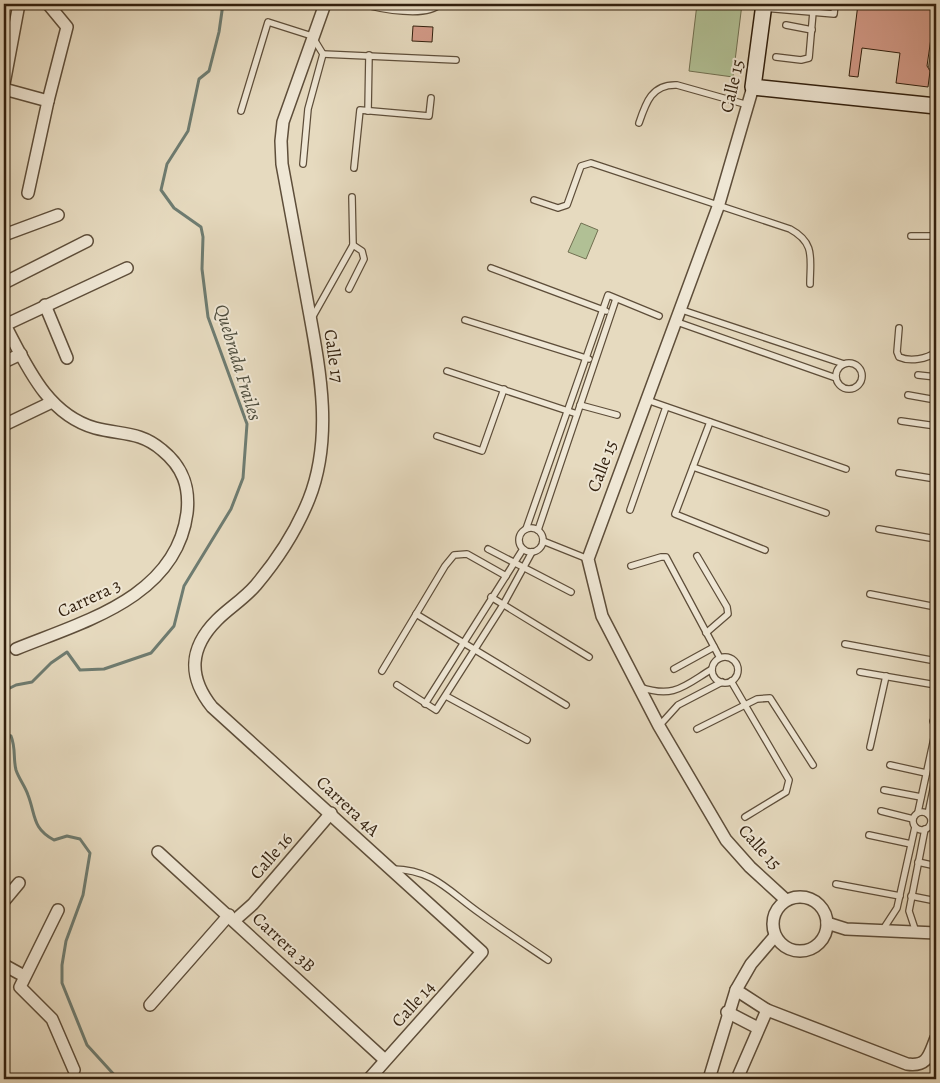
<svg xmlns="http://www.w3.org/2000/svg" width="940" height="1083" font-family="Alegreya,serif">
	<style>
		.garden { fill: #b1c095; stroke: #717051 }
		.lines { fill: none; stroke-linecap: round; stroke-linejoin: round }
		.stream { stroke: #6e7c71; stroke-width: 3 }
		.building { fill: #d49b89; stroke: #311f0d }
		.service-casing { stroke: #5e4e3a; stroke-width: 8 }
		.minor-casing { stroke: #5e4e3a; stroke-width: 14 }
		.secondary-casing { stroke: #311f0d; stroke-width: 18 }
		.service { stroke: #efe7d5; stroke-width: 5.5 }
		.minor { stroke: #efe7d5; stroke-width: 11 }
		.secondary { stroke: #efe7d5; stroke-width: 15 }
		.labels { text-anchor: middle; stroke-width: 4; stroke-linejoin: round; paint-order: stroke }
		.street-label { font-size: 18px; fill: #311f0d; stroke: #efe7d5 }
		.water-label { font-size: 19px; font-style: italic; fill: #4f4e3f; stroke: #efe7d5 }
	</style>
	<rect width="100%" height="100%" fill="#e6dabf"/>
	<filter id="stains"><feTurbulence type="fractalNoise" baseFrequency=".004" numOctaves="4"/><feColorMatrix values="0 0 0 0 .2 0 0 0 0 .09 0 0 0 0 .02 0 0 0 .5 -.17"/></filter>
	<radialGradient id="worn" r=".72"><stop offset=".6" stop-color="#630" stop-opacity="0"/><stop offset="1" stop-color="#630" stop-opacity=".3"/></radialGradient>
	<g class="garden">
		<path d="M 697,4 L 742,4 L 733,77 L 689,71 Z"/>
		<path d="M 581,223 L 598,230 L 586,259 L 568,252 Z"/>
	</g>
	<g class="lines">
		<g class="stream">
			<path d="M 4,691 L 16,685 L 32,682 L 51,663 L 67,652 L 80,670 L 104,669 L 151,653 L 174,626 L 184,586 L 231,509 L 243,478 L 247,424 L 208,317 L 202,269 L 203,237 L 201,227 L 174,208 L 161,190 L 167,164 L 188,131 L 199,79 L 209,71 L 219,32 L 223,4"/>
			<path d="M 4,734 L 11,736 C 16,748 13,759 16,770 C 19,779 25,786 28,795 C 36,816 32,828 54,840 L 67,836 L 80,839 L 90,853 L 83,895 L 66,941 L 62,965 L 62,983 L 87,1045 L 118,1079"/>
		</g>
	</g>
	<g class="building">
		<path d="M 858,4 L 936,4 L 934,35 L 931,38 L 927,66 L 930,71 L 928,87 L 896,83 L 900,53 L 862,48 L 858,77 L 849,76 Z"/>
		<path d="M 413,26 L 433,27 L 432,42 L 412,41 Z"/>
	</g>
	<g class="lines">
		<g class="service-casing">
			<g id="service">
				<path d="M 363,4 C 380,9 427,18 440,4"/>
				<path d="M 764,8 L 834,14 L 835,4"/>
				<path d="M 786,25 L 812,30"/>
				<path d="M 936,39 L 932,67 L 936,71"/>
				<path d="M 323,54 L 456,60"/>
				<path d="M 776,57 L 801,60 L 809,58 L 813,12"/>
				<path d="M 241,111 L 268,22 L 312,36 L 323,54 L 308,109 L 303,164"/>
				<path d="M 368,111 L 369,55"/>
				<path d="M 639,123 C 646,102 652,84 677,85 L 748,105"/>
				<path d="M 354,168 L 360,110 L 429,116 L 431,98"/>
				<path d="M 534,200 L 558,208 L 567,205 L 581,166 L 591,163 L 790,229 C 816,243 810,259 810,284"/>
				<path d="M 911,236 L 936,236"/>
				<path d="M 491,268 L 606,311"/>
				<path d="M 349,289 L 364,259 L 362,251 L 353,245"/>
				<path d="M 682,310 L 844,364"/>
				<path d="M 312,318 L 353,245 L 352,197"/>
				<path d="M 465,320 L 589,359"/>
				<path d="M 677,322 L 836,378"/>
				<path d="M 899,328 L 897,352 L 899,357 C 910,362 927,359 936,352"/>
				<circle cx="849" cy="376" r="13"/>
				<path d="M 447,371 L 577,414"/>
				<path d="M 918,375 L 936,377"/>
				<path d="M 908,395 L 936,400"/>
				<path d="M 647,400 L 846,469"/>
				<path d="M 580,405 L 617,415"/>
				<path d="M 901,421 L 936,426"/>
				<path d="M 710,422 L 675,514 L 765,550"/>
				<path d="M 437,436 L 482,451 L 504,389"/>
				<path d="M 693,467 L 826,513"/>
				<path d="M 899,473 L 936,479"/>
				<path d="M 630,510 L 666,407"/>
				<circle cx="531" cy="540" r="12"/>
				<path d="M 526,529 L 608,295 L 659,316"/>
				<path d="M 879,529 L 936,539"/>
				<path d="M 538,530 L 616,299"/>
				<path d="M 543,541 L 588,559"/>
				<path d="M 488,549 L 571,592"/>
				<path d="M 697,556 L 727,607 L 728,614 L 706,633"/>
				<path d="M 631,566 L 661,557 L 666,557 L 720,658"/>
				<path d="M 870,594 L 936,607"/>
				<path d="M 491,597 L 589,657"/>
				<path d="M 416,614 L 566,705"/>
				<path d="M 845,644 L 936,661"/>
				<circle cx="725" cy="670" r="13"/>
				<path d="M 674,669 L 714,647"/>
				<path d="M 382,671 L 445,566 L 454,555 L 467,554 L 506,576"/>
				<path d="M 860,672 L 936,685"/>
				<path d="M 731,681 L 789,780 L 786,792 L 745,817"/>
				<path d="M 397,685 L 436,710 L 503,605 L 532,552"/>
				<path d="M 640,687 C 674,699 684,686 712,669"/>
				<path d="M 446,696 L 527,740"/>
				<path d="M 425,704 L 523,549"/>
				<path d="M 936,715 L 933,721 L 936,729"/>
				<path d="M 659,726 L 678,705 L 722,682"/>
				<path d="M 697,729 L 757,699 L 770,698 L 813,765"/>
				<path d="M 870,747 L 886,676"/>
				<path d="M 890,765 L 926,773"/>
				<path d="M 884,790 L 921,797"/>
				<path d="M 881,811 L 913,819"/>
				<path d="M 918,812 L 936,729"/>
				<circle cx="922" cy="821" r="9"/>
				<path d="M 928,814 L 936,775"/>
				<path d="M 869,835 L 911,844"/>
				<path d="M 918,862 L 936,866"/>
				<path d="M 393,869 C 435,870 449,892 481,914 C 503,930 526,945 548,960"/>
				<path d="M 836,884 L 900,896"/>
				<path d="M 911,896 L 936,901"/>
				<path d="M 882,931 L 897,908 L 915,827"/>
				<path d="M 916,932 L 909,911 L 925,829"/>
			</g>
		</g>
		<g class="minor-casing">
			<g id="minor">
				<path d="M 48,4 L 67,27 L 48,101"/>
				<path d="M 325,4 L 283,122 L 281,141 L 282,164 C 290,208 298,251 306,294 C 318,361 335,433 309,499 C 297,529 277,560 256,585 C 244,599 229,608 217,620 C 189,648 188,677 212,707 L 482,952 L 369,1079"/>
				<path d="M 4,84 L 19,4"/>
				<path d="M 753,87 L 718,207 L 588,559 L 602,616 L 659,726 L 726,840 L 750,867 L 786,900"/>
				<path d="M 4,89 L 48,101 L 28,193"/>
				<path d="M 4,235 L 58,215"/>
				<path d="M 4,283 L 87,241"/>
				<path d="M 45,305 L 67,358"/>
				<path d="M 4,323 C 26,364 46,414 95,428 C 121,435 140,431 162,450 C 183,467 190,487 187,513 C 176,598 82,622 16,649"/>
				<path d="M 5,325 L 127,268"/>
				<path d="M 4,362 L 21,354"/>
				<path d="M 4,425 L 52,402"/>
				<path d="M 158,852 L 385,1060"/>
				<circle cx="800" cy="924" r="27"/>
				<path d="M 4,901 L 19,883"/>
				<path d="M 58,910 L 20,987 L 52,1019 L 74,1070"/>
				<path d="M 235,920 L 253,904 L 331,813"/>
				<path d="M 827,923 L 846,929 L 936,933"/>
				<path d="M 4,965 L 24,976"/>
				<path d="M 736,990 L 767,1010"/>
				<path d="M 150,1005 L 229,915"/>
				<path d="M 727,1012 L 758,1028"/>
				<path d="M 709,1079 L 736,990 L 751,964 L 775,936"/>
				<path d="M 737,1079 L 767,1010 L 907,1064 C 928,1067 929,1055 936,1038"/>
			</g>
		</g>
		<g class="secondary-casing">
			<path id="secondary" d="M 764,4 L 753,87 L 936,106"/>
		</g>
		<use href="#service" class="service"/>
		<use href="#minor" class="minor"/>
		<use href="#secondary" class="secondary"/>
	</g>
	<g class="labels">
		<g class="street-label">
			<text transform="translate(732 86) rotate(-77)" y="6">Calle 15</text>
			<text transform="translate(334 356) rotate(82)" y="6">Calle 17</text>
			<text transform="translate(602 466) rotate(-69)" y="6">Calle 15</text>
			<text transform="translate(89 598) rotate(-25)" y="6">Carrera 3</text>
			<text transform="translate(348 806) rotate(43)" y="6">Carrera 4A</text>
			<text transform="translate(760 847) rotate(48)" y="6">Calle 15</text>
			<text transform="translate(271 856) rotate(-49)" y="6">Calle 16</text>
			<text transform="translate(284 942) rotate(43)" y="6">Carrera 3B</text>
			<text transform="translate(413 1004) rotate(-48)" y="6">Calle 14</text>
		</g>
		<g class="water-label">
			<text transform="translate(239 362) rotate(73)" y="7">Quebrada Frailes</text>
		</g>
	</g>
	<rect width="940" height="1083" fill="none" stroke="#e6dabf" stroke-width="20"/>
	<rect x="5" y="5" width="930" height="1073" fill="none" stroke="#311f0d" stroke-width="2.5"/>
	<rect x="10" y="10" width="920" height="1063" fill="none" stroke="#311f0d"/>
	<rect width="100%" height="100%" filter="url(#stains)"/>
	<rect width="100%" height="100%" fill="url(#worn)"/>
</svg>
